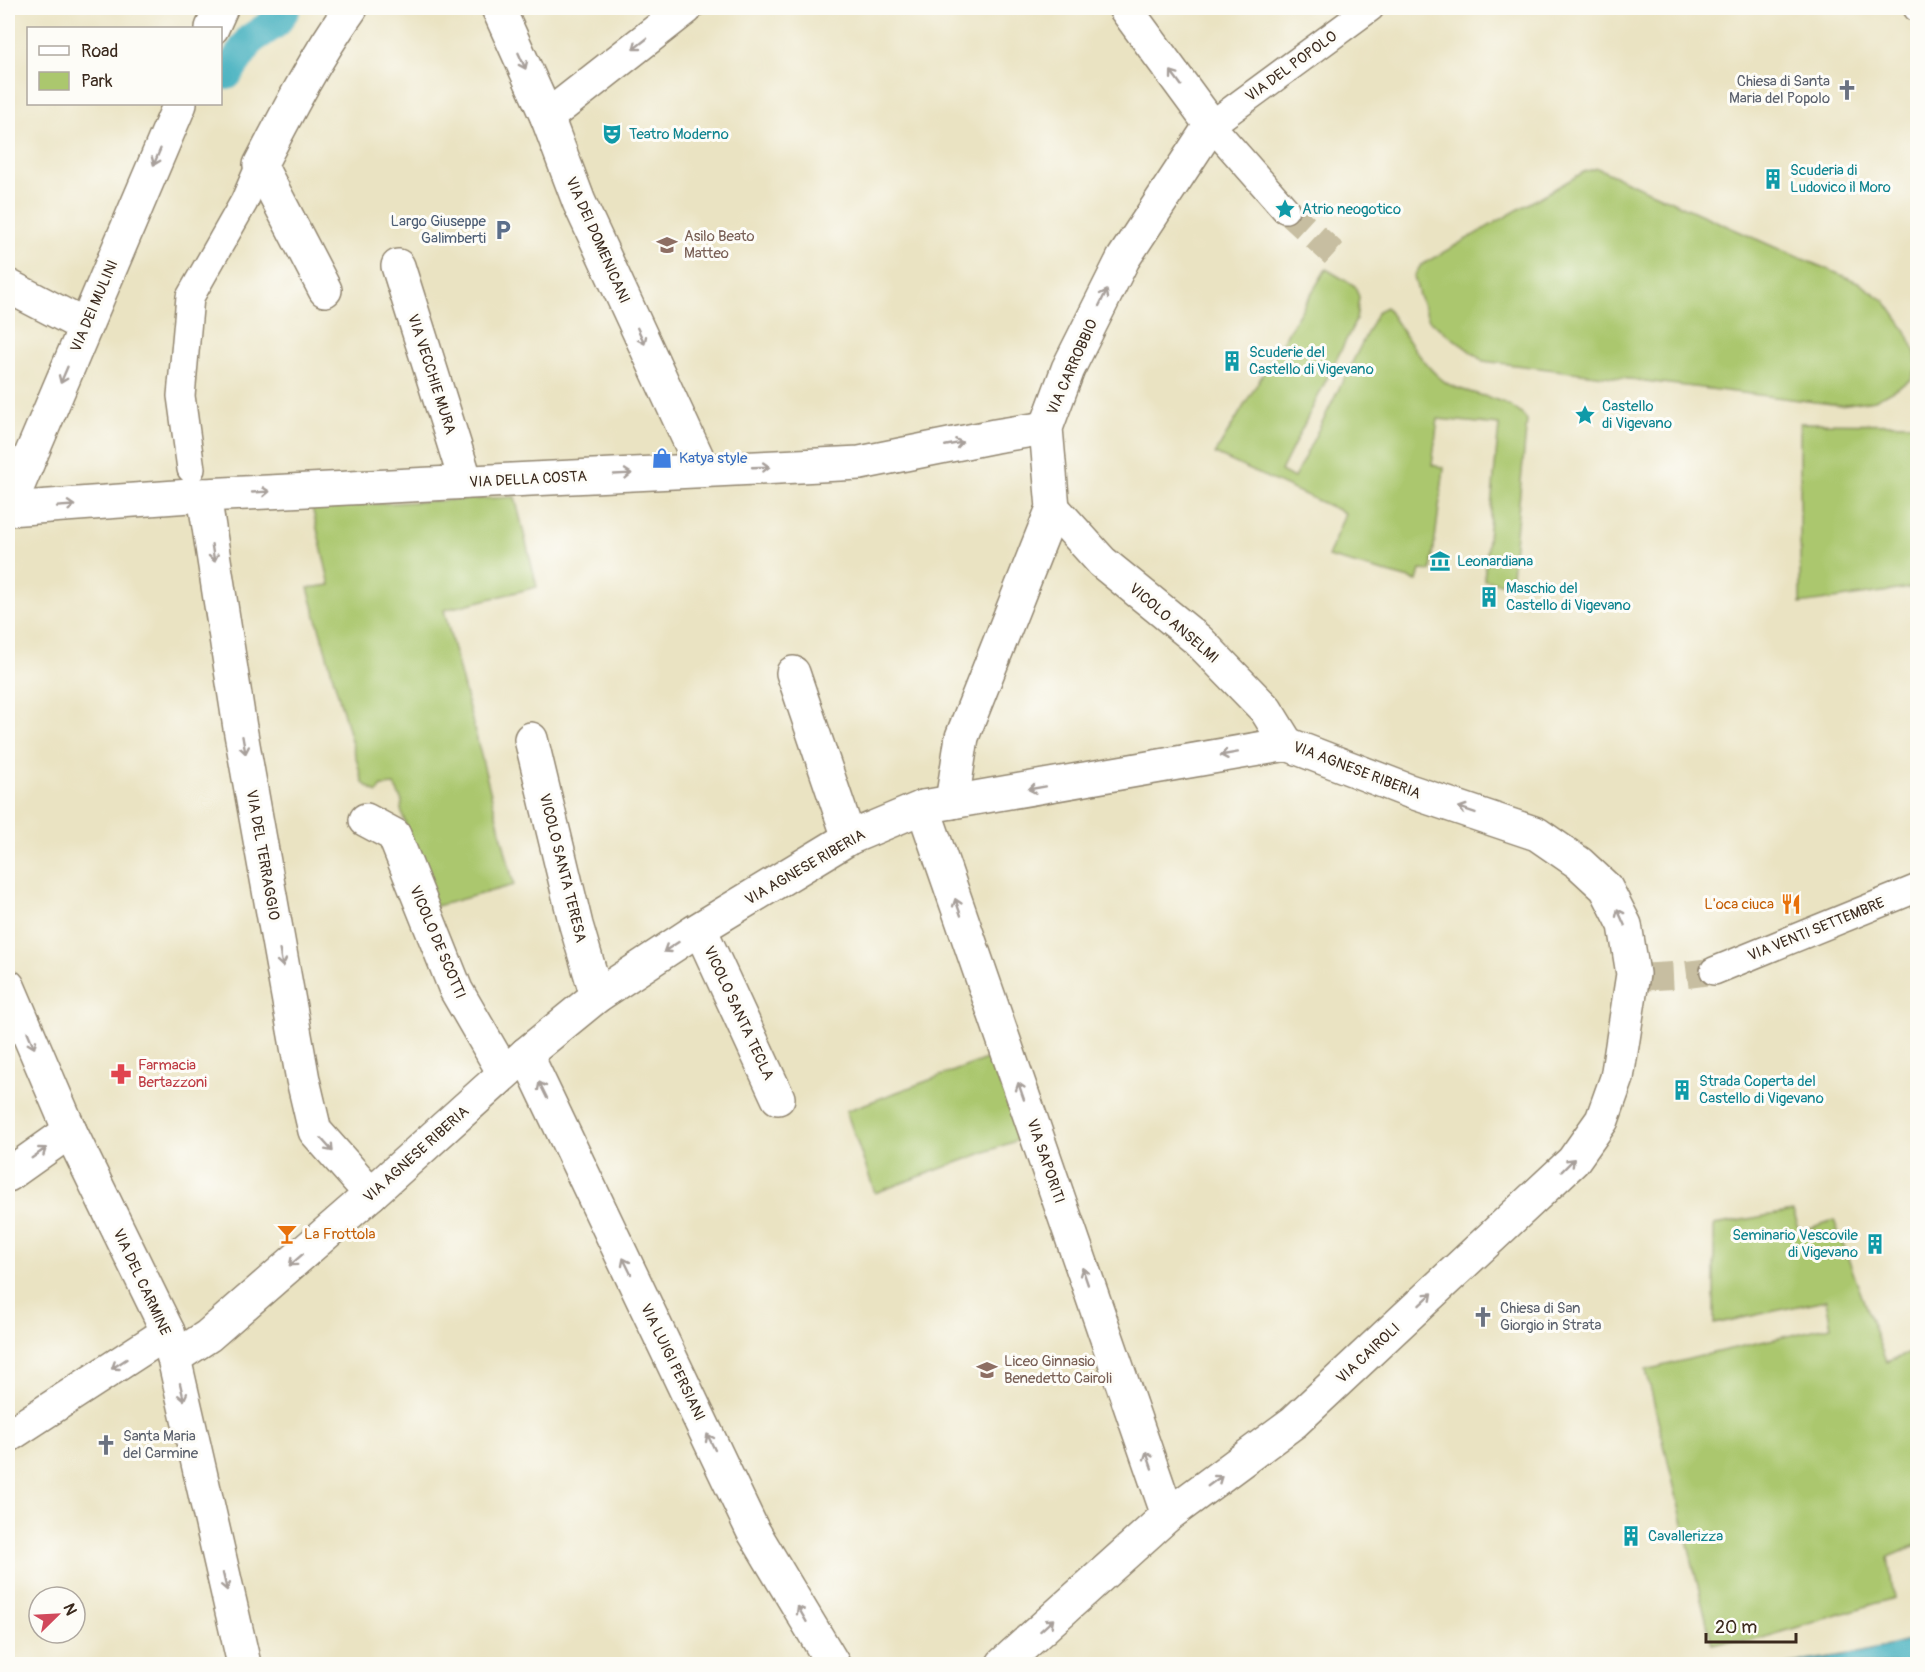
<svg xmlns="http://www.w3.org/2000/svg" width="1925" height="1672" font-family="Pangolin,sans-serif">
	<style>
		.green { fill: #abc76e; stroke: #737846; stroke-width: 1.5 }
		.water { fill: #41afbe; stroke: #3e6c6e; stroke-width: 1.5 }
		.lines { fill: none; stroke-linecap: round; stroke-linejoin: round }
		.canal { stroke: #41afbe; stroke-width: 32 }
		.pedestrian-tunnel { stroke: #c7bea1; stroke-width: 27; stroke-dasharray: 27 14; stroke-linecap: butt }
		.pedestrian-casing { stroke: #928670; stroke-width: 30 }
		.minor-casing { stroke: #928670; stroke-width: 36 }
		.pedestrian { stroke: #fff; stroke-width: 27 }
		.minor { stroke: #fff; stroke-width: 33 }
		.oneway { stroke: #a79f9a }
		.labels { text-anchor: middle; stroke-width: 6; stroke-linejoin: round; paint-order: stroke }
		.street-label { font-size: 15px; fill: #3b2a1e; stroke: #fdfcf7 }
		.worship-label { font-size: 15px; fill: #5b616d; stroke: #fdfcf7; text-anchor: start }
		.culture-label { font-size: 15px; fill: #0d838f; stroke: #fdfcf7; text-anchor: start }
		.service-label { font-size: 15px; fill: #4e5e75; stroke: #fdfcf7; text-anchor: end }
		.education-label { font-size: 15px; fill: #785e54; stroke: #fdfcf7; text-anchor: start }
		.shop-label { font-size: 15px; fill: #366cbe; stroke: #fdfcf7; text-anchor: start }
		.food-label { font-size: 15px; fill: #c56008; stroke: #fdfcf7; text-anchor: end }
		.health-label { font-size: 15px; fill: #be3a42; stroke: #fdfcf7; text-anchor: start }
	</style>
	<rect width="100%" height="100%" fill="#fdfcf7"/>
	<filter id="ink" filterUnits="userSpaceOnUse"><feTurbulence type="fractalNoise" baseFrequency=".0167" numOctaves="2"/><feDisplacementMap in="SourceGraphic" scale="12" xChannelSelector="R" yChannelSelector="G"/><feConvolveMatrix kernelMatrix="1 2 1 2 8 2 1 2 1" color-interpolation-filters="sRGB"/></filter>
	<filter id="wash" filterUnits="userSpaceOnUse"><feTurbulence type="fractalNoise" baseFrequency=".008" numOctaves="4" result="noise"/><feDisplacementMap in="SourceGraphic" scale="24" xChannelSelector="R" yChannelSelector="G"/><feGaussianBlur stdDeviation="1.35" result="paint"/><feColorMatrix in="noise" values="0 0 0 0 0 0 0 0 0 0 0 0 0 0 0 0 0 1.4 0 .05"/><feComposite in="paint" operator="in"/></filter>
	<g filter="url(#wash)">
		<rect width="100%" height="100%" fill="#eae3c2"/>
		<g class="green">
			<path d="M 1597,168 L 1781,250 L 1858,282 L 1885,301 L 1906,331 L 1915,351 L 1917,366 L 1911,380 L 1875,400 L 1840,405 L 1483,361 L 1429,320 L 1419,296 L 1414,276 L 1421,265 L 1584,172 Z"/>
			<path d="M 1326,269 L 1355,286 L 1359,297 L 1356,320 L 1281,471 L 1294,478 L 1378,311 L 1386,307 C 1401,329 1429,376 1452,386 C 1478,397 1509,397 1527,420 L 1511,585 L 1484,580 L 1499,425 L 1438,419 L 1432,465 L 1444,468 L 1431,571 L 1420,570 L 1417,581 L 1328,557 L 1345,513 L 1215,454 Z"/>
			<path d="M 1800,423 L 1917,424 L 1917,587 L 1800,604 Z"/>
			<path d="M 515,497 L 537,587 L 444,610 L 514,885 L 433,907 L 401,810 L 402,801 L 394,785 L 382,786 L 377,793 L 363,783 L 308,588 L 330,585 L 312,507 Z"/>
			<path d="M 989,1058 L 1023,1138 L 875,1193 L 846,1111 Z"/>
			<path d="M 1793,1211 L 1800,1231 L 1834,1220 L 1886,1362 L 1917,1350 L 1917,1545 L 1888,1557 L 1894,1598 L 1749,1642 L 1726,1641 L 1712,1644 L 1646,1370 L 1713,1353 L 1831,1326 L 1826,1300 L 1714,1324 L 1714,1225 Z"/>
		</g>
		<path class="water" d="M 1917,1639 L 1917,1664 L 1786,1664 L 1863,1652 Z"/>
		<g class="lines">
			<path class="canal" d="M 227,74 L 251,39 L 275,23 L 285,8"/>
		</g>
	</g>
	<g filter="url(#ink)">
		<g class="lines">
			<g class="pedestrian-tunnel">
				<path d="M 1285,209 L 1334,254"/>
				<path d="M 1646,977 L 1683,975 L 1714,971"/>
			</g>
			<g class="pedestrian-casing">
				<g id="pedestrian">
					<path d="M 1917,8 L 1918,8"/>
					<path d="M 1285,209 L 1211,125 L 1370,8"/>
					<path d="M 191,469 L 181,396 L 190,297 L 244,202 L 260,165"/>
					<path d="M 1714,971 L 1918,888"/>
				</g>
			</g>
			<g class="minor-casing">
				<g id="minor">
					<path d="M 498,8 L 547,117 L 579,202 L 703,470"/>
					<path d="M 212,28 L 221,8"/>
					<path d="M 547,117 L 686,8"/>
					<path d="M 398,266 L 466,482"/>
					<path d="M 8,286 L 85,326"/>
					<path d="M 325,290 L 260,165 C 288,111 316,57 351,8"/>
					<path d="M 204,495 L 240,728 L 303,1080 L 315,1131 L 371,1194"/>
					<path d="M 1053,508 L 1102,562 L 1198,640 L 1266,710 L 1287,744"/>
					<path d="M 8,509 L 204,495 L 860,463 L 995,436 L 1046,428"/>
					<path d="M 8,509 L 180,104"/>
					<path d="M 793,673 L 849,838"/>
					<path d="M 531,739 L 576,925 L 597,996"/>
					<path d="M 952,802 L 962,737 L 1053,508 L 1046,428 L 1068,369 L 1123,259 L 1211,125 L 1125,8"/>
					<path d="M 923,807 L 1168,1515"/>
					<path d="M 366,820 L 394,835 L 456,990 L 504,1073"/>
					<path d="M 700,929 L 778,1098"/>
					<path d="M 8,986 L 70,1131 L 168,1332 L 244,1664"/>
					<path d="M 526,1054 L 752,1529 L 833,1664"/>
					<path d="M 8,1175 L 70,1131"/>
					<path d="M 174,1358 L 208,1336 L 371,1194 L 526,1054 L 597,996 L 694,932 L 849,838 L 923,807 L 1287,744 L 1409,791 L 1537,834 L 1579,863 L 1606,888 L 1625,925 L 1633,974 L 1617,1078 L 1602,1120 L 1573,1161 L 1294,1422 L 1168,1515 L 1003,1664"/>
					<path d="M 8,1436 L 168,1332"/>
				</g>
			</g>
			<use href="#pedestrian" class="pedestrian"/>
			<use href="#minor" class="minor"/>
		</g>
		<defs><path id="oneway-shaft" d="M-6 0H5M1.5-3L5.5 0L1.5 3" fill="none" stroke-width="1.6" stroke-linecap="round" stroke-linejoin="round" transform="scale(1.5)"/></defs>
		<g class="oneway">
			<use href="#oneway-shaft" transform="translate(640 44) rotate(142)"/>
			<use href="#oneway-shaft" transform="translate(522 61) rotate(66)"/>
			<use href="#oneway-shaft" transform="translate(1176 78) rotate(-126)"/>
			<use href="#oneway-shaft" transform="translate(157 157) rotate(113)"/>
			<use href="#oneway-shaft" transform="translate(1103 298) rotate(-64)"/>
			<use href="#oneway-shaft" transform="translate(641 336) rotate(65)"/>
			<use href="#oneway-shaft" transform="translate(64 375) rotate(113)"/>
			<use href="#oneway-shaft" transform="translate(954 444) rotate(-11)"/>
			<use href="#oneway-shaft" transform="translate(761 467) rotate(-2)"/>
			<use href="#oneway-shaft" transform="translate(623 474) rotate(-3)"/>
			<use href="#oneway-shaft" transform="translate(261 492) rotate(-3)"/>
			<use href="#oneway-shaft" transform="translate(66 506) rotate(-4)"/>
			<use href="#oneway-shaft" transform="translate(213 553) rotate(81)"/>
			<use href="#oneway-shaft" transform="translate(244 745) rotate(80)"/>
			<use href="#oneway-shaft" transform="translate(1229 754) rotate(170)"/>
			<use href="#oneway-shaft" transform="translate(1037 788) rotate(170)"/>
			<use href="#oneway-shaft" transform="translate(1467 810) rotate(-161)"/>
			<use href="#oneway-shaft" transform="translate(958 907) rotate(-109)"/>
			<use href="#oneway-shaft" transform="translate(1621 917) rotate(-114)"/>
			<use href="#oneway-shaft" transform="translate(671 947) rotate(147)"/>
			<use href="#oneway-shaft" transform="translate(281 958) rotate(80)"/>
			<use href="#oneway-shaft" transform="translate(31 1040) rotate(67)"/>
			<use href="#oneway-shaft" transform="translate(543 1090) rotate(-116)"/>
			<use href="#oneway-shaft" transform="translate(1021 1091) rotate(-109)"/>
			<use href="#oneway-shaft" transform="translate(327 1145) rotate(48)"/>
			<use href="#oneway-shaft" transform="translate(39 1153) rotate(-35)"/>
			<use href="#oneway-shaft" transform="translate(1568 1165) rotate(-45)"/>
			<use href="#oneway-shaft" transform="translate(296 1260) rotate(139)"/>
			<use href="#oneway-shaft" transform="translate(627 1266) rotate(-116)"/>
			<use href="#oneway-shaft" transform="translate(1085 1276) rotate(-109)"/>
			<use href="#oneway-shaft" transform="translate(1426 1299) rotate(-43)"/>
			<use href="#oneway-shaft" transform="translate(119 1364) rotate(147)"/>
			<use href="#oneway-shaft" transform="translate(182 1392) rotate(77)"/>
			<use href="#oneway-shaft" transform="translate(711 1442) rotate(-116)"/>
			<use href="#oneway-shaft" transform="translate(1149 1460) rotate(-109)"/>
			<use href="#oneway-shaft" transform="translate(1215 1481) rotate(-36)"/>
			<use href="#oneway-shaft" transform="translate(225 1582) rotate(77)"/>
			<use href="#oneway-shaft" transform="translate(802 1614) rotate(-120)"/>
			<use href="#oneway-shaft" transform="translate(1047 1625) rotate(-42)"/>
		</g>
	</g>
	<defs>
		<g id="church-bare" transform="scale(1.62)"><path d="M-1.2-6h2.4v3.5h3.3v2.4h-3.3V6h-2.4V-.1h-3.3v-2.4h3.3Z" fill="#6b7280" stroke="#fdfcf7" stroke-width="2.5" paint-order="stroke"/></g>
		<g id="theatre-bare" transform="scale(1.62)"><path d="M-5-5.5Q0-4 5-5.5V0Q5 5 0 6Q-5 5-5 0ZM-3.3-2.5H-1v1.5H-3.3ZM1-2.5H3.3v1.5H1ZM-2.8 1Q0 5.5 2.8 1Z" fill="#0f9aa8" stroke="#fdfcf7" stroke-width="2.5" paint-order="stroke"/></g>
		<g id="building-bare" transform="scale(1.62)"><path d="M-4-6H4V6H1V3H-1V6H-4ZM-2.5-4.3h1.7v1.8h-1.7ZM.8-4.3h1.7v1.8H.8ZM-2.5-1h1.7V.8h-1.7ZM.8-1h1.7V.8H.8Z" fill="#0f9aa8" stroke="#fdfcf7" stroke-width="2.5" paint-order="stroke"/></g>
		<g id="sight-bare" transform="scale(1.62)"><path d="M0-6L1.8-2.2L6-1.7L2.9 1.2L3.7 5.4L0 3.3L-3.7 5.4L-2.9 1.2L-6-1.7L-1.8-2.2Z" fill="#0f9aa8" stroke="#fdfcf7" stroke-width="2.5" paint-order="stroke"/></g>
		<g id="parking-bare" transform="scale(1.62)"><path d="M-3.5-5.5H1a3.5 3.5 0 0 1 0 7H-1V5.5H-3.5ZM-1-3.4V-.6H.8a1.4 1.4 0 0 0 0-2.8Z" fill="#5c6f8a" stroke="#fdfcf7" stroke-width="2.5" paint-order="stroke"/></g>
		<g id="school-bare" transform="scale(1.62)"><path d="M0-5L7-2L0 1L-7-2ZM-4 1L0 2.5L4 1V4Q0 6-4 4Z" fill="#8d6e63" stroke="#fdfcf7" stroke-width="2.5" paint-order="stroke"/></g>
		<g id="shop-bare" transform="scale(1.62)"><path d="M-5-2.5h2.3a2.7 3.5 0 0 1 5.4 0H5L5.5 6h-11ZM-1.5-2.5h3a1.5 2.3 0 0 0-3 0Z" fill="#3f7fe0" stroke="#fdfcf7" stroke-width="2.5" paint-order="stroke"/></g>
		<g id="museum-bare" transform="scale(1.62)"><path d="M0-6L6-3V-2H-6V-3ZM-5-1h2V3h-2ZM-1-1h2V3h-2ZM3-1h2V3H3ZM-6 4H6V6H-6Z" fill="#0f9aa8" stroke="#fdfcf7" stroke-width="2.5" paint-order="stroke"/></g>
		<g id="restaurant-bare" transform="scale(1.62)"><path d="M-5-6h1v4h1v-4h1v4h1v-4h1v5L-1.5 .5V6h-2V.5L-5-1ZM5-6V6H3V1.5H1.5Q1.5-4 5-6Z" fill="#e8710a" stroke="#fdfcf7" stroke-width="2.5" paint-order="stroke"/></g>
		<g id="pharmacy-bare" transform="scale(1.62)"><path d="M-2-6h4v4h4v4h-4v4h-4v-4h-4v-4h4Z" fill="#e0444e" stroke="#fdfcf7" stroke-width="2.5" paint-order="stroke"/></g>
		<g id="bar-bare" transform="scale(1.62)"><path d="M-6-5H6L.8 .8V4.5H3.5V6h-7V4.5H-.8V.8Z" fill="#e8710a" stroke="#fdfcf7" stroke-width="2.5" paint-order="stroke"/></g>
	</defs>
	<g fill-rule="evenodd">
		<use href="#church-bare" x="1847" y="90"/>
		<use href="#theatre-bare" x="612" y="134"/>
		<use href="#building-bare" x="1773" y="179"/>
		<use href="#sight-bare" x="1285" y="209"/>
		<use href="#parking-bare" x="503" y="230"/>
		<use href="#school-bare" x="667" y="245"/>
		<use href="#building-bare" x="1232" y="361"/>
		<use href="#sight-bare" x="1585" y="415"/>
		<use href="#shop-bare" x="662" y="458"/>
		<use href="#museum-bare" x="1440" y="561"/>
		<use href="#building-bare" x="1489" y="597"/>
		<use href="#restaurant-bare" x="1791" y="904"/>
		<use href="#pharmacy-bare" x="121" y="1074"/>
		<use href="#building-bare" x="1682" y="1090"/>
		<use href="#bar-bare" x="287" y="1234"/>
		<use href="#building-bare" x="1875" y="1244"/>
		<use href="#church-bare" x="1483" y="1317"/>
		<use href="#school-bare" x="987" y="1370"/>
		<use href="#church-bare" x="106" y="1445"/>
		<use href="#building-bare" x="1631" y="1536"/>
	</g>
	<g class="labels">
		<g class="street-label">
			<text transform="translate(1291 66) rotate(-36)" y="5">VIA DEL POPOLO</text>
			<text transform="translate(598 240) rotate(66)" y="5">VIA DEI DOMENICANI</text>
			<text transform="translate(94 306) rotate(-67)" y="5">VIA DEI MULINI</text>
			<text transform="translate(1072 367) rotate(-66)" y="5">VIA CARROBBIO</text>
			<text transform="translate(432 374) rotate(72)" y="5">VIA VECCHIE MURA</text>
			<text transform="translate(528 479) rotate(-3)" y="5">VIA DELLA COSTA</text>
			<text transform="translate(1174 623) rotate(41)" y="5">VICOLO ANSELMI</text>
			<text transform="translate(1357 770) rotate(21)" y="5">VIA AGNESE RIBERIA</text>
			<text transform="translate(263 855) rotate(80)" y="5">VIA DEL TERRAGGIO</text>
			<text transform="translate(805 867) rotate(-30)" y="5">VIA AGNESE RIBERIA</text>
			<text transform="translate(563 868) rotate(76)" y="5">VICOLO SANTA TERESA</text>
			<text transform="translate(1816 929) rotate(-22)" y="5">VIA VENTI SETTEMBRE</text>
			<text transform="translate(438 942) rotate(67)" y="5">VICOLO DE SCOTTI</text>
			<text transform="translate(739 1013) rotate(65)" y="5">VICOLO SANTA TECLA</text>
			<text transform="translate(416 1154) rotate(-42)" y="5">VIA AGNESE RIBERIA</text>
			<text transform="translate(1046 1161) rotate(71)" y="5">VIA SAPORITI</text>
			<text transform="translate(142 1282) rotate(65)" y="5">VIA DEL CARMINE</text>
			<text transform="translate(1368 1353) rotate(-43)" y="5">VIA CAIROLI</text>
			<text transform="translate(673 1362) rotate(64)" y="5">VIA LUIGI PERSIANI</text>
		</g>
		<g class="worship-label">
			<text x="1830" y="86" text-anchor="end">Chiesa di Santa<tspan x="1830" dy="17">Maria del Popolo</tspan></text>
			<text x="1500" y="1313">Chiesa di San<tspan x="1500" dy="17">Giorgio in Strata</tspan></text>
			<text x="123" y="1441">Santa Maria<tspan x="123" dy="17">del Carmine</tspan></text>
		</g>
		<g class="culture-label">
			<text x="629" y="139">Teatro Moderno</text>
			<text x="1790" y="175">Scuderia di<tspan x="1790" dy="17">Ludovico il Moro</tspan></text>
			<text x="1302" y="214">Atrio neogotico</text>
			<text x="1249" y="357">Scuderie del<tspan x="1249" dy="17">Castello di Vigevano</tspan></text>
			<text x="1602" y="411">Castello<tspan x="1602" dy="17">di Vigevano</tspan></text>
			<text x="1457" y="566">Leonardiana</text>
			<text x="1506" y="593">Maschio del<tspan x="1506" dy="17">Castello di Vigevano</tspan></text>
			<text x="1699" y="1086">Strada Coperta del<tspan x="1699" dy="17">Castello di Vigevano</tspan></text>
			<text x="1858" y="1240" text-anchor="end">Seminario Vescovile<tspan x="1858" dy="17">di Vigevano</tspan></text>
			<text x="1648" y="1541">Cavallerizza</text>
		</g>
		<g class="service-label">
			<text x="486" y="226">Largo Giuseppe<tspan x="486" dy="17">Galimberti</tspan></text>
		</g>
		<g class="education-label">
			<text x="684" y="241">Asilo Beato<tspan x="684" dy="17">Matteo</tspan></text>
			<text x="1004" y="1366">Liceo Ginnasio<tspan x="1004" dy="17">Benedetto Cairoli</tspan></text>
		</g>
		<g class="shop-label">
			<text x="679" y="463">Katya style</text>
		</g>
		<g class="food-label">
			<text x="1774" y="909">L'oca ciuca</text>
			<text x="304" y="1239" text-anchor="start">La Frottola</text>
		</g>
		<g class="health-label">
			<text x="138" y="1070">Farmacia<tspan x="138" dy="17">Bertazzoni</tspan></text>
		</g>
	</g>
	<rect width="1925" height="1672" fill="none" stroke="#fdfcf7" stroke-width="30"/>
	<rect x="27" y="27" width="195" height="78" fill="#fdfcf7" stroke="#afa8a0" stroke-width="1.5"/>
	<rect x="39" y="46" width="30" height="9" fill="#ffffff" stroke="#afa8a0" stroke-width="1.5"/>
	<text x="81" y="57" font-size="18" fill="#3b2a1e">Road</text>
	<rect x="39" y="72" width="30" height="18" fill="#abc76e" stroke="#afa8a0" stroke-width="1.5"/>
	<text x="81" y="87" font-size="18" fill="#3b2a1e">Park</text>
	<g transform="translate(57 1615) rotate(66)"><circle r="28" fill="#fdfcf7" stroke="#afa8a0" stroke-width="1.5"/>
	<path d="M0-4.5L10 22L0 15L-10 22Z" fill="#d1495b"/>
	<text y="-9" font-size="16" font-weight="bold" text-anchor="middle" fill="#3b2a1e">N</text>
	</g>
	<path d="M1706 1633v9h90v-9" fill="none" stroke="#3b2a1e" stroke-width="3"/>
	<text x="1715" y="1633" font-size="18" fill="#3b2a1e" stroke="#fdfcf7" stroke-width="4.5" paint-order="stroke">20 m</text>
</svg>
